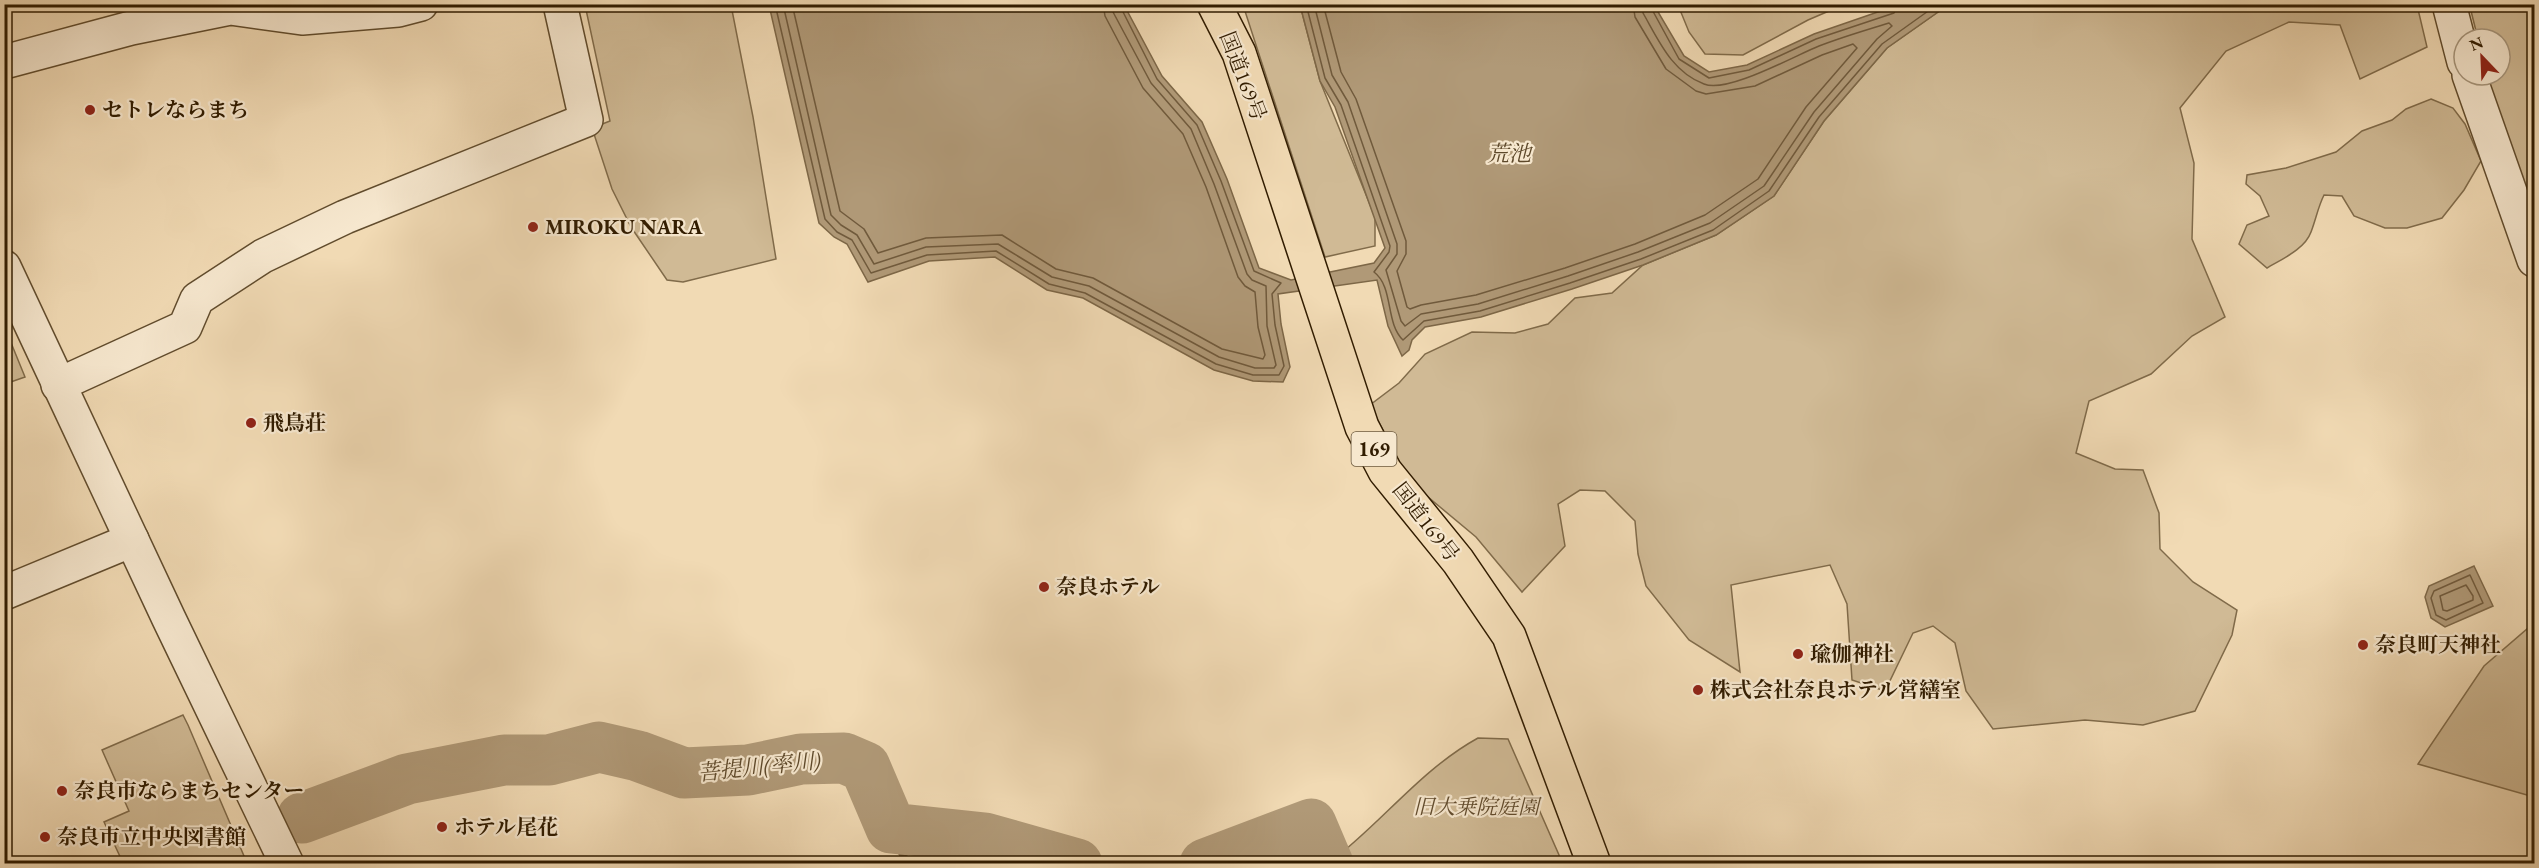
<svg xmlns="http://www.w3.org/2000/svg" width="2539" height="868" font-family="'EB Garamond','Noto Serif JP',serif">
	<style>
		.green { fill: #d0ba95; stroke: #806b4a; stroke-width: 1.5 }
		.water { fill: #b09977; stroke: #7d6747; stroke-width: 1.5 }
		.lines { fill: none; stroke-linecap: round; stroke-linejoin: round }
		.shore { stroke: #705a3c; stroke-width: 1.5 }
		.stream { stroke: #7d6747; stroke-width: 8 }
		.river { stroke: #b09977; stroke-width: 51 }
		.minor-casing { stroke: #614c2d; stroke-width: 36 }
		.tertiary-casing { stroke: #614c2d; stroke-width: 36 }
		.trunk-casing { stroke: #311c00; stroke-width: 36 }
		.minor { stroke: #f6e7ce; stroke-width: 33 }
		.tertiary { stroke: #f6e7ce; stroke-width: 33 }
		.trunk { stroke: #f1dab4; stroke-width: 33 }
		.poi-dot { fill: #8f2418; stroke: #f6e7ce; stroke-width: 2 }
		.labels { text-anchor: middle; stroke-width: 4.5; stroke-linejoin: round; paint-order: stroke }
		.shield { fill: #f6e7ce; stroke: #6c593e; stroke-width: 1.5 }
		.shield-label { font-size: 20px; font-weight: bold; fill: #311c00 }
		.street-label { font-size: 21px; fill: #311c00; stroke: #f6e7ce }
		.poi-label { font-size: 21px; font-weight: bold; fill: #311c00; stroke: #f6e7ce; text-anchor: start }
		.park-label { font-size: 21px; font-style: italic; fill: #614b2d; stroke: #f6e7ce }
		.water-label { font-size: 22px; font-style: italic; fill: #5d482a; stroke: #f6e7ce }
	</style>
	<rect width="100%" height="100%" fill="#f1dab4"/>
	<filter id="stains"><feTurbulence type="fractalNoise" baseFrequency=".00333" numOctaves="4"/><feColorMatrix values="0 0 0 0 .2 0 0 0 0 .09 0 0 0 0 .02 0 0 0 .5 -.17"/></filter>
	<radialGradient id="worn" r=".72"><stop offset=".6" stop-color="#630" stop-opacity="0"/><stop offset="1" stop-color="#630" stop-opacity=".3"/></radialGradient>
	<g class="green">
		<path d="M 585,5 L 731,5 L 753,117 L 776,259 L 683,282 L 667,280 L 631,227 L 612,189 L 592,128 L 610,121 Z"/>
		<path d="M 1243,5 L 1300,5 L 1320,81 L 1375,217 L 1375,246 L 1325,257 Z"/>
		<path d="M 1678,5 L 1843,5 L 1808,20 L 1743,55 L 1705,54 L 1689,32 Z"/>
		<path d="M 1948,5 L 2417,5 L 2427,47 L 2360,79 L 2340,25 L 2289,22 L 2226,51 L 2180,108 L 2194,163 L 2192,239 L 2225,317 L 2192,336 L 2151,374 L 2089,401 L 2076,453 L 2115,469 L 2143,470 L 2159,513 L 2160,549 L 2193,582 L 2237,610 L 2232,635 L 2195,711 L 2143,725 L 2085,720 L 1993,729 L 1966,691 L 1955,643 L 1933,626 L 1913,633 L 1885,691 L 1852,680 L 1847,604 L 1830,565 L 1731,585 L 1740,672 L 1689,640 L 1646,586 L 1638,554 L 1635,521 L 1605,491 L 1580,490 L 1558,504 L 1565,546 L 1522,592 L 1476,537 L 1410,482 L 1370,405 L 1399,383 L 1425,354 L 1472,332 L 1515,333 L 1548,324 L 1575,298 L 1612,293 L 1643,265 L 1716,235 L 1774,196 L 1824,121 L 1887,48 Z"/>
		<path d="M 2510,5 L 2534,5 L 2534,223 L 2509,154 L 2486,75 L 2500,75 L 2500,39 L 2478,39 L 2471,11 Z"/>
		<path d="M 2431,99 L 2453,108 L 2465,124 L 2481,161 L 2464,190 L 2442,218 L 2407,228 L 2385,228 L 2354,216 L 2342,196 L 2324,195 C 2318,207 2316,219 2311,232 C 2305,249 2282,259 2267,268 L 2239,244 L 2247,225 L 2269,216 L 2260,196 L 2246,184 L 2247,175 L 2286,168 L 2336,152 L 2362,131 L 2392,120 L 2406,109 Z"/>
		<path d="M 5,328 L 25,377 L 5,384 L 4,384 Z"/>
		<path d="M 2534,623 L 2534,797 L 2418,764 L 2484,666 Z"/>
		<path d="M 183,715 L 188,725 L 247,863 L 123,863 L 104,822 L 129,811 L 102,750 Z"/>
		<path d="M 1478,738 L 1508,739 L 1559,855 L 1560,863 L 1329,863 C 1381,824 1420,770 1478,738 Z"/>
	</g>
	<g class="water">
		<path d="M 769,5 L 1124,5 L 1162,76 L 1202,122 L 1227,179 L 1259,268 L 1291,280 L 1374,263 L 1385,248 L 1335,107 L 1320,81 L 1300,5 L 1654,5 L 1684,56 L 1709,72 L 1747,65 L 1814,34 L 1898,5 L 1948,5 L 1887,48 L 1824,121 L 1774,196 L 1716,235 L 1643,265 L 1572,289 L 1481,317 L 1425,327 L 1412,340 L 1409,350 L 1402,356 L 1388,326 L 1377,280 L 1278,294 L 1281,324 L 1290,367 L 1283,382 L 1253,381 L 1214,370 L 1083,298 L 1047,290 L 995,257 L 929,261 L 868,282 L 847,244 L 834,237 L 819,223 Z"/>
		<path d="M 2474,566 L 2493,606 L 2445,627 L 2431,618 L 2425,597 L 2429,586 Z"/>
	</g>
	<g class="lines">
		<g class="shore">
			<path d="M 775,4 L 825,219 L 837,232 L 852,240 L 871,273 L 927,255 L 996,251 L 1049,284 L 1085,293 L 1216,364 L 1253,375 L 1279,375 L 1284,366 L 1275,325 L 1272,294 L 1281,283 L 1254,271 L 1221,181 L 1197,125 L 1157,79 L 1119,4"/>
			<path d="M 783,4 L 831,215 L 841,225 L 857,235 L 874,264 L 926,247 L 998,244 L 1052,277 L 1089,286 L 1219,357 L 1255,368 L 1274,368 L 1276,365 L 1267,326 L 1266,286 L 1252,280 L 1247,274 L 1214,184 L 1191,129 L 1151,83 L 1113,12 L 1112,4"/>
			<path d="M 792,4 L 840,211 L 864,229 L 878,253 L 926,238 L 1002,235 L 1056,269 L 1093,278 L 1222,349 L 1263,359 L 1265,355 L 1258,327 L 1255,292 L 1245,286 L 1238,277 L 1206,187 L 1183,134 L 1143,88 L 1105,16 L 1103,4"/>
			<path d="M 1306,4 L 1325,78 L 1341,105 L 1390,246 L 1389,252 L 1374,272 C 1394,287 1385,323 1403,340 L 1424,321 L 1480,311 L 1570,283 L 1641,259 L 1713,230 L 1769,191 L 1819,117 L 1882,44 L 1938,4"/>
			<path d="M 1314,4 L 1332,75 L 1348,102 L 1397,244 L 1397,254 L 1386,270 L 1401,321 L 1405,326 L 1421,314 L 1478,304 L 1568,276 L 1638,252 L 1710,223 L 1764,186 L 1814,112 L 1877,39 L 1892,26 L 1889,23 C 1866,30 1842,37 1819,46 C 1796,55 1727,94 1704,84 C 1672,72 1659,41 1643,13 L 1642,4"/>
			<path d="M 1323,4 L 1341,72 L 1356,99 L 1406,241 L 1406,254 L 1397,271 L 1407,307 L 1410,309 L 1421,305 L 1476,295 L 1565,268 L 1635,244 L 1705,215 L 1758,179 L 1806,107 L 1857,48 L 1853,44 L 1822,55 L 1755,86 L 1706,94 L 1696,91 L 1666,69 L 1635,17 L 1633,4"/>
			<path d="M 1649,4 L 1679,59 L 1709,78 L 1749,70 L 1816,39 L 1894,13 L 1899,4"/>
			<path d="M 2470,575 L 2483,603 L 2446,620 L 2436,615 L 2431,598 L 2434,591 Z"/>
			<path d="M 2466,585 L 2473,596 L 2473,600 L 2447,611 L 2443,610 L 2440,596 Z"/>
		</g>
		<path class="stream" d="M 891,828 L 907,864"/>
		<g class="river">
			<path d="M 302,818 L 407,779 L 504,760 L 549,760 L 599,747 L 638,756 L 684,773 L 748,770 L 801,759 L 844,758 L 865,767 L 891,828 L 985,838 L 1077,864"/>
			<path d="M 1205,864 L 1311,824 L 1328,864"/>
		</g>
		<g class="minor-casing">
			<g id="minor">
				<path d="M 2449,4 L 2464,62"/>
				<path d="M 4,62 L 131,28 L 230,8 L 302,18 L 398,10 L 421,4"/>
				<path d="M 2469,75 L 2534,260"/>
				<path d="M 58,385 L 185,327 L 197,299 L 263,256 L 345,217 L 586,120 L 560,4"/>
				<path d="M 4,593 L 132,540"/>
			</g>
		</g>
		<g class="tertiary-casing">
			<path id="tertiary" d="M 4,267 L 169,619 L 287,864"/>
		</g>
		<g class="trunk-casing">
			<path id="trunk" d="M 1214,4 L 1239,53 L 1362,427 L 1385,471 L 1458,561 L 1509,636 L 1594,864"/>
		</g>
		<use href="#minor" class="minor"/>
		<use href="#tertiary" class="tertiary"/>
		<use href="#trunk" class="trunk"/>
	</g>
	<g class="poi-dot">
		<circle cx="90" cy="110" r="6"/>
		<circle cx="533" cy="227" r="6"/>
		<circle cx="251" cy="423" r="6"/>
		<circle cx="1044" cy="587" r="6"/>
		<circle cx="2363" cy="645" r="6"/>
		<circle cx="1798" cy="654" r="6"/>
		<circle cx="1698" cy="690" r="6"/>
		<circle cx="62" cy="791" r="6"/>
		<circle cx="442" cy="827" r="6"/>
		<circle cx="45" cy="837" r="6"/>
	</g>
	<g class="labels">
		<rect class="shield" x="1351.5" y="432" width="45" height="34" rx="4.5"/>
		<g class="shield-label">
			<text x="1374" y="456">169</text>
		</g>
		<g class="street-label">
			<text transform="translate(1243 76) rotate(69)" y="7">国道169号</text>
			<text transform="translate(1426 522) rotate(52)" y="7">国道169号</text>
		</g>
		<g class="poi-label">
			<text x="102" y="117">セトレならまち</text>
			<text x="545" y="234">MIROKU NARA</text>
			<text x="263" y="430">飛鳥荘</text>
			<text x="1056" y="594">奈良ホテル</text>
			<text x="2375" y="652">奈良町天神社</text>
			<text x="1810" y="661">瑜伽神社</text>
			<text x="1710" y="697">株式会社奈良ホテル営繕室</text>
			<text x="74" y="798">奈良市ならまちセンター</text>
			<text x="454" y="834">ホテル尾花</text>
			<text x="57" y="844">奈良市立中央図書館</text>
		</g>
		<g class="park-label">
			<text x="1476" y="814">旧大乗院庭園</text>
		</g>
		<g class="water-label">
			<text x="1509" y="161">荒池</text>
			<text transform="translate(759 766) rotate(-6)" y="8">菩提川(率川)</text>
		</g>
	</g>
	<rect width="2539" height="868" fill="none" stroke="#f1dab4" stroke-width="24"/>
	<rect x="6" y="6" width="2527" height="856" fill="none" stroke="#311c00" stroke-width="3"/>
	<rect x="12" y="12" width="2515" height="844" fill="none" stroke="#311c00" stroke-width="1.5"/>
	<g transform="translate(2482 57) rotate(337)"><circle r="28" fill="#f6e7ce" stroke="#a7967c" stroke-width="1.5"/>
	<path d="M0-4.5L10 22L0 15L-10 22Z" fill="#8f2418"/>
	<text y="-9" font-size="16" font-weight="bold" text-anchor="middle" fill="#311c00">N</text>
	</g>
	<rect width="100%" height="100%" filter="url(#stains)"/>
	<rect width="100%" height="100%" fill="url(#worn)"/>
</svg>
